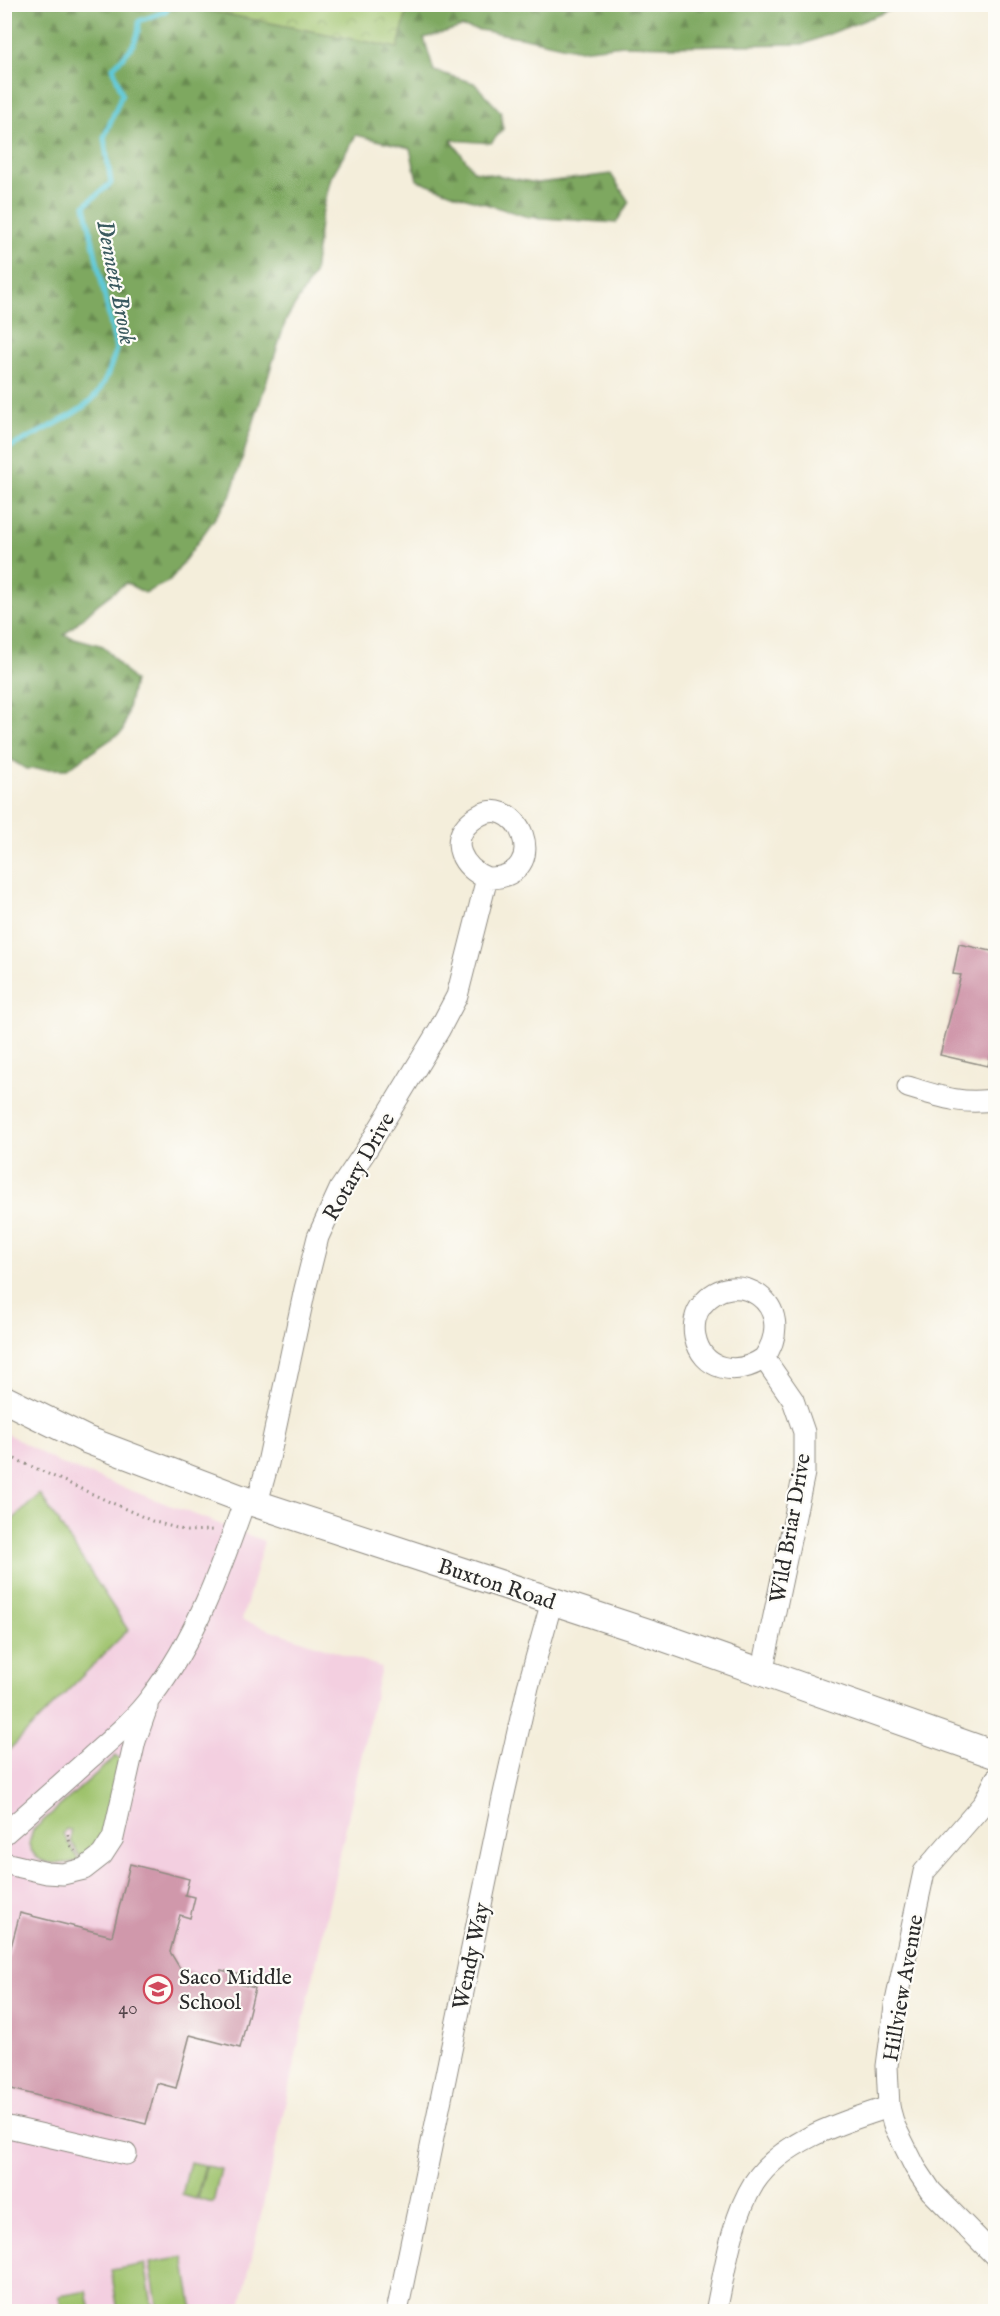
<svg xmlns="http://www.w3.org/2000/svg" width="1000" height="2316" font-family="'IM FELL English',serif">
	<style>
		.built { fill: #f3cfe0 }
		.green { fill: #9ec26c; stroke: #64764c; stroke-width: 1.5 }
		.forest { fill: url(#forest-firs); stroke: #546a46; stroke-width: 1.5 }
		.park { fill: url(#park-crowns); stroke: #64764c; stroke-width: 1.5 }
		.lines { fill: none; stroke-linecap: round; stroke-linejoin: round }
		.stream { stroke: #5ec9d8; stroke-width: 5 }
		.building { fill: #d098ab }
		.minor-casing { stroke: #908c83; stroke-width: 23 }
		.major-casing { stroke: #908c83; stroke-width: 29 }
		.path { stroke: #908c83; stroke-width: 3; stroke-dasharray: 1.5 4.5; stroke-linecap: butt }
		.minor { stroke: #fff; stroke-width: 21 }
		.major { stroke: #fff; stroke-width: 27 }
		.labels { text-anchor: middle; stroke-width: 4.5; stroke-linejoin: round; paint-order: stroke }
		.number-label { font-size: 20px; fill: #54464b }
		.street-label { font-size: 22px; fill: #2b2b2b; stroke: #fdfcf7 }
		.poi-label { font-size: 22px; fill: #2b2b2b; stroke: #fdfcf7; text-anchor: start }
		.water-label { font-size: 24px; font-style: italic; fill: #3a5a5f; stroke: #fdfcf7 }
	</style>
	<defs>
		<pattern id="forest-firs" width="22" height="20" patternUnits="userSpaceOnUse" patternTransform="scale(1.5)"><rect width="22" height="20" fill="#7ea860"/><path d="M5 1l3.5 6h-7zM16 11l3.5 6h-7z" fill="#67894f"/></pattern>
		<pattern id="park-crowns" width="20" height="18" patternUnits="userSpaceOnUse" patternTransform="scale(1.5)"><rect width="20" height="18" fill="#9ec26c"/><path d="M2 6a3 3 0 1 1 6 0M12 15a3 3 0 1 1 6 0" fill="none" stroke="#819e59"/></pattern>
	</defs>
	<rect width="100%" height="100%" fill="#fdfcf7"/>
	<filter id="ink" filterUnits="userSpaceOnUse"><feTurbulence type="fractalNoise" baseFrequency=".0167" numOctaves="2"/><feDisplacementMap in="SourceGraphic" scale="12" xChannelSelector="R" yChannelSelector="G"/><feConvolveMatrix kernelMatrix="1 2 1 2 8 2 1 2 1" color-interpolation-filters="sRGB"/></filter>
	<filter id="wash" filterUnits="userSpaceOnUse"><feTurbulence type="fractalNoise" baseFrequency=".008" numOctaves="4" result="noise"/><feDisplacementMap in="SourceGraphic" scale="24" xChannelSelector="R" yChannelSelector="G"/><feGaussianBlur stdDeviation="1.35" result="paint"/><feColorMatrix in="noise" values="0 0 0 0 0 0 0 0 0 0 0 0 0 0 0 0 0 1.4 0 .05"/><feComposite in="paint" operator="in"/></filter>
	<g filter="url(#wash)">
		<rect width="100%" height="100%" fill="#f4eedb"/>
		<path class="built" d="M 4,1432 L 59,1463 L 264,1541 L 242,1620 L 381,1667 L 240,2311 L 5,2311 Z"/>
		<g class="green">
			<path d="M 40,1494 L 128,1630 L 5,1754 L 5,1527 Z"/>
			<path d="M 116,1756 L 122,1760 L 105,1835 L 100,1843 L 82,1860 L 71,1842 L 71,1830 L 66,1829 L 63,1834 L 79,1861 C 59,1865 35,1867 29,1844 L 33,1830 Z"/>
			<path d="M 190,2162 L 205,2165 L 196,2199 L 182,2195 Z"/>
			<path d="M 206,2166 L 221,2169 L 213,2203 L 198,2199 Z"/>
			<path d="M 184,2257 L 193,2311 L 158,2311 L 150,2263 Z"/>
			<path d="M 145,2264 L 153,2311 L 118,2311 L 111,2270 Z"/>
			<path d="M 87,2291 L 91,2311 L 62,2311 L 59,2296 Z"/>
		</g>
		<path class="forest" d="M 5,5 L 903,5 L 804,44 L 669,46 L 623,45 L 580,50 L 525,38 L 462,27 L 424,38 L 434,71 L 474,83 L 501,112 L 503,129 L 491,143 L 451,140 L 474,171 L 537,183 L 611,174 L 629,202 L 616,223 L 528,217 L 460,196 L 417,180 L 410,148 L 356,135 L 331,177 L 320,223 L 314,274 L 286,320 L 230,497 L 170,581 L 145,593 L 126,583 L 98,604 L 64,635 L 103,646 L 134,681 L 123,731 L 67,769 L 26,769 L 5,756 Z"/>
		<path class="park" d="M 179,5 L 408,4 L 408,5 L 398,48 Z"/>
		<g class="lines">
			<path class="stream" d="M 4,450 C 26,439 83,413 96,395 C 106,382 112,364 116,349 L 85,205 L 111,183 L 104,138 L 122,94 L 113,67 C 127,54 140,42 139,21 L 164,12 L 172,4"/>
		</g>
		<g id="blocks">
			<g class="building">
				<path d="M 959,944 L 996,952 L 996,1033 L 988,1066 L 940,1055 L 961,975 L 953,974 Z"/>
				<path d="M 130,1864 L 189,1879 L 185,1895 L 195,1897 L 190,1918 L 180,1915 L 170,1952 L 181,1970 L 219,1980 L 221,1970 L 241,1975 L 239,1984 L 255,1988 L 240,2048 L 190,2035 L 176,2088 L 157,2083 L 146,2124 L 4,2087 L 4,1973 L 20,1913 L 112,1936 Z"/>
			</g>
		</g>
	</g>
	<g filter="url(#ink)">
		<use href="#blocks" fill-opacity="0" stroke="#908c83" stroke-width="1.5"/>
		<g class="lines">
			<g class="minor-casing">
				<g id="minor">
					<path d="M 908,1087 C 937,1096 965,1106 996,1099"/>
					<path d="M 257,1503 L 268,1463 L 305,1289 L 318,1237 L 340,1189 L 365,1152 L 439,1030 L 457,996 L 487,878 C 557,879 517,781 471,821 C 447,841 463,869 487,878"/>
					<path d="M 762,1673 L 804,1473 L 804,1432 L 793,1400 L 764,1358 C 801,1304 734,1263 702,1305 C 695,1313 693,1326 695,1336 C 702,1371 737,1377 764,1358"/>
					<path d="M 996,1779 L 984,1803 L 924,1872 L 895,2006 L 887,2066 L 889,2107 L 894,2125 L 915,2167 L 931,2191 L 996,2257"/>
					<path d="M 4,1834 C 33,1809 61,1784 90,1758 C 111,1739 134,1720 151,1697 C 196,1639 221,1568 245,1500"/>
					<path d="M 4,1863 L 47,1873 L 63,1874 L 84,1869 L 102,1855 L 113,1838 L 135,1741 L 147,1707"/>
					<path d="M 4,2126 L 126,2154"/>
					<path d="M 397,2312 L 503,1798 L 528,1687 L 552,1601"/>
					<path d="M 716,2312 C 725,2270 731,2220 754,2183 C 782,2140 843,2122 889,2107"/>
				</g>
			</g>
			<g class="major-casing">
				<path id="major" d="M 4,1399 L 87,1440 L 245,1500 L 665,1638 L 996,1755"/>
			</g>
			<g class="path">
				<path d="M 4,1454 L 152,1521 L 187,1531 L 214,1530"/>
				<path d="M 68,1834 L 70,1844 L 75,1851"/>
			</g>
			<use href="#minor" class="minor"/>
			<use href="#major" class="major"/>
		</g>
	</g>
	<defs>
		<g id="school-ring" transform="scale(1.5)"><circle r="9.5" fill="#fdfcf7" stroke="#d1495b" stroke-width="1.5"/><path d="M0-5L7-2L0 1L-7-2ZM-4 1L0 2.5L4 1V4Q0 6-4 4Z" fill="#d1495b"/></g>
	</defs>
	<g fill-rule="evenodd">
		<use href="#school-ring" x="158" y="1989"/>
	</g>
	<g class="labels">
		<g class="number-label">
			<text x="128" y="2014">40</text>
		</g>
		<g class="street-label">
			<text transform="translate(358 1166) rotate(-60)" y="8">Rotary Drive</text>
			<text transform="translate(789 1528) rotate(-80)" y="8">Wild Briar Drive</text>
			<text transform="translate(497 1583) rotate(18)" y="8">Buxton Road</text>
			<text transform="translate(470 1956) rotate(-78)" y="8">Wendy Way</text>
			<text transform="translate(902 1988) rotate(-80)" y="8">Hillview Avenue</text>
		</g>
		<g class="poi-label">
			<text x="179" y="1984">Saco Middle<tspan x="179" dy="25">School</tspan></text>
		</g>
		<g class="water-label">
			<text transform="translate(117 282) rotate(79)" y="8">Dennett Brook</text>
		</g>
	</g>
	<rect width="1000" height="2316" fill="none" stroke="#fdfcf7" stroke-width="24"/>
</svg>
